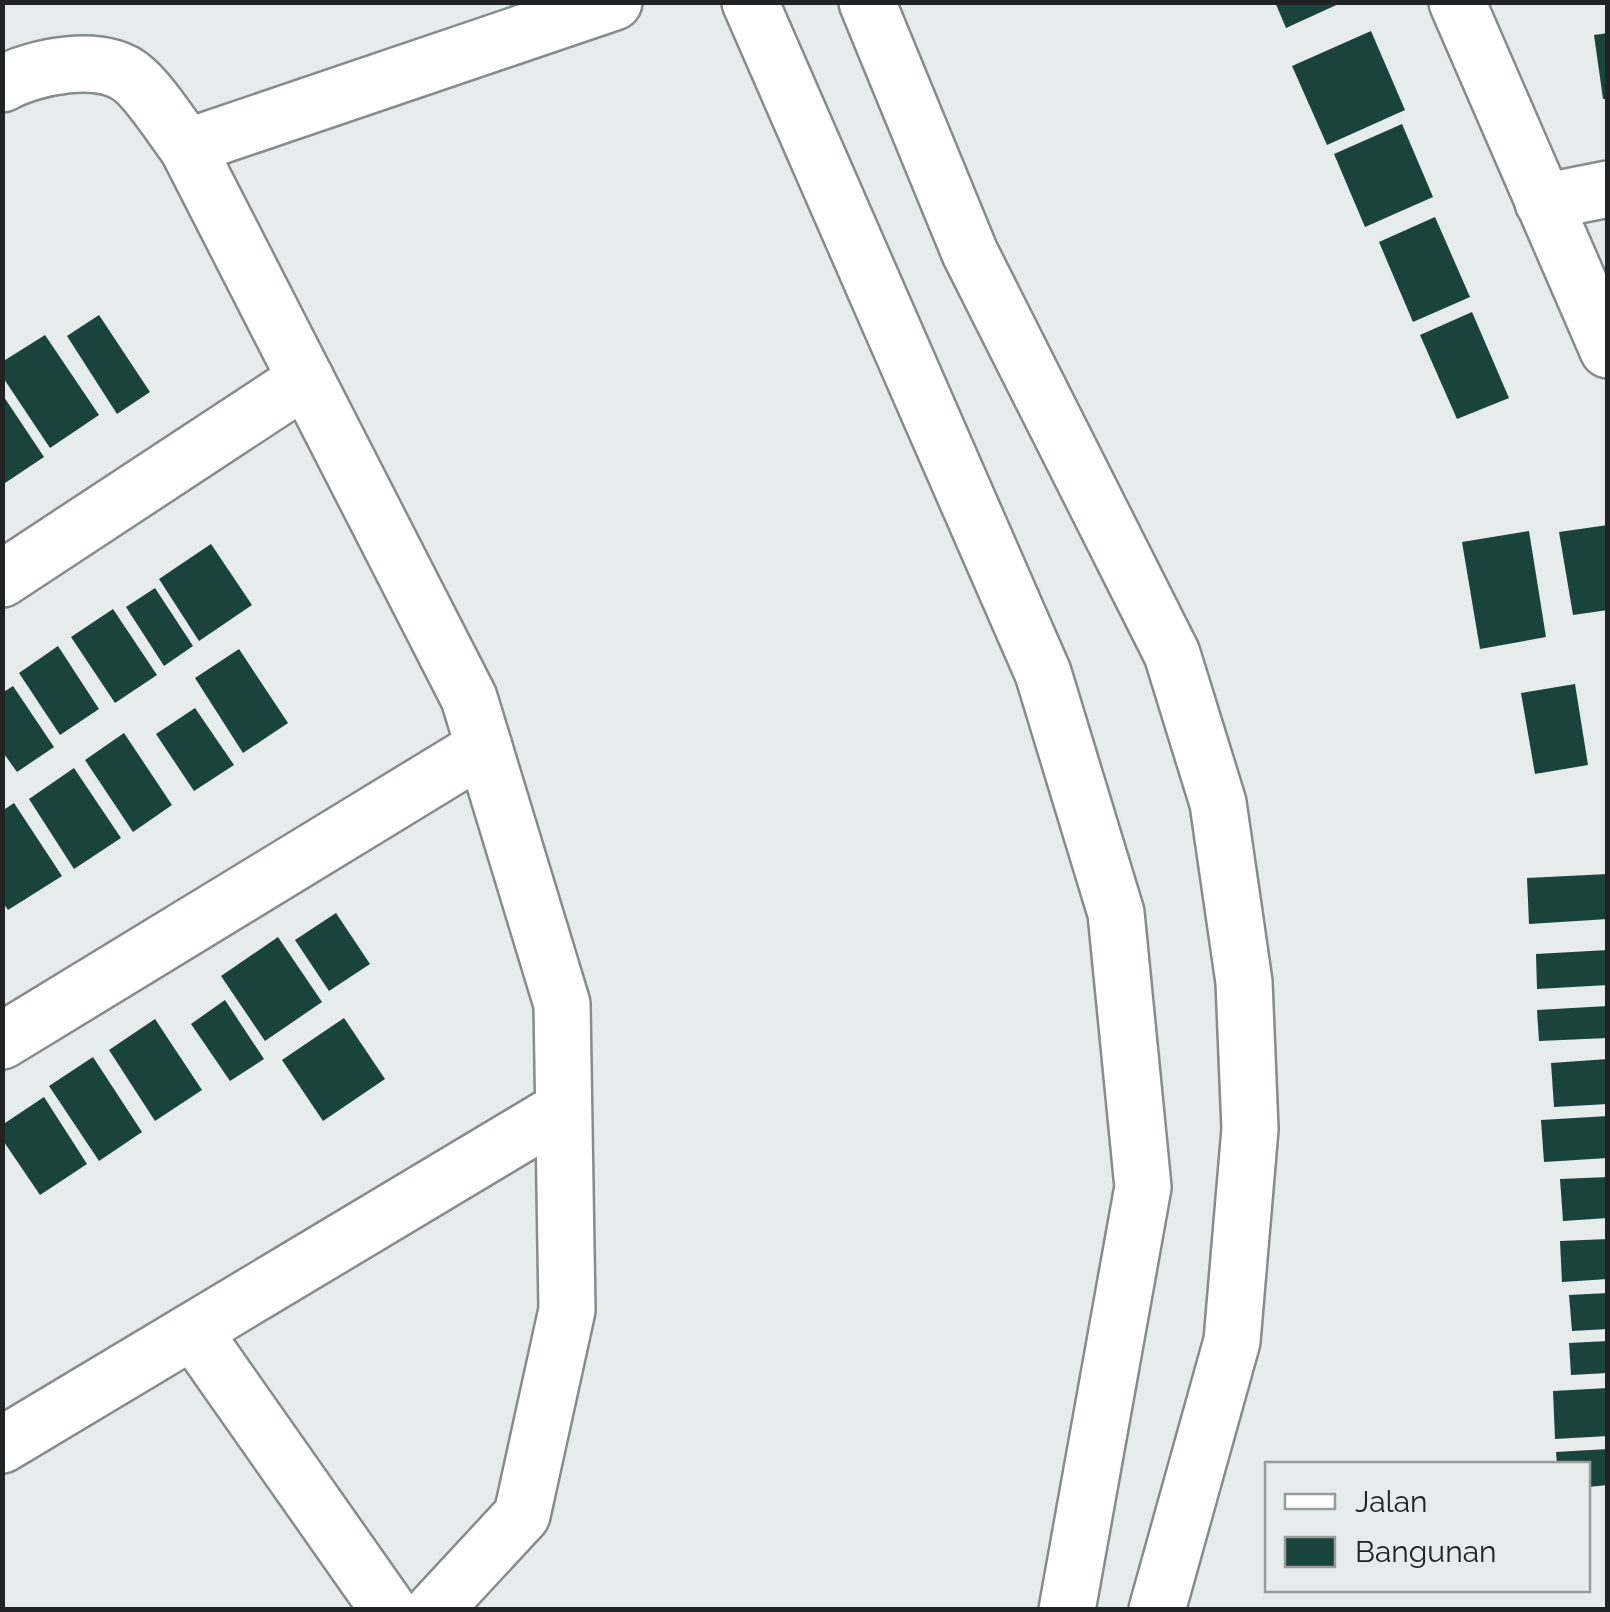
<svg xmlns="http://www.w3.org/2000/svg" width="1610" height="1612" font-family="Raleway,sans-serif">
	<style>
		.building { fill: #1b433d }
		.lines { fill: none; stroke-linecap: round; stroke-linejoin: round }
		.minor-casing { stroke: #878b8c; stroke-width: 60 }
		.minor { stroke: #fff; stroke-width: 55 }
	</style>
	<rect width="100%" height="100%" fill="#e6ebec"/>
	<g class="building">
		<path d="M 1275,2 L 1343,2 L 1286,28 Z"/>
		<path d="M 1371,31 L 1405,110 L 1327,145 L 1292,66 Z"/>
		<path d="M 1608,33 L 1608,99 L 1603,99 L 1594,35 Z"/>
		<path d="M 1402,124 L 1433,197 L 1365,227 L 1334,154 Z"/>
		<path d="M 1435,217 L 1470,297 L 1413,322 L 1379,242 Z"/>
		<path d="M 1472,312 L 1509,398 L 1457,419 L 1420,335 Z"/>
		<path d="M 99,315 L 150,392 L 117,414 L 67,336 Z"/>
		<path d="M 45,335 L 99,415 L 50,448 L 2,376 L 2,362 Z"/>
		<path d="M 2,394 L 44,457 L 5,483 L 2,479 Z"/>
		<path d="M 1608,525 L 1608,610 L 1573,615 L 1559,532 Z"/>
		<path d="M 1529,531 L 1546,637 L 1480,649 L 1462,542 Z"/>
		<path d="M 211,544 L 252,605 L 199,641 L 159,579 Z"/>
		<path d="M 155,588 L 193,646 L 164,666 L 126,607 Z"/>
		<path d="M 113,609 L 157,675 L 115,703 L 71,637 Z"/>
		<path d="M 58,646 L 99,709 L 60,735 L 19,673 Z"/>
		<path d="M 239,649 L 288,723 L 243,753 L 195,678 Z"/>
		<path d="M 1575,684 L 1588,765 L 1535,774 L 1521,693 Z"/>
		<path d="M 13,686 L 54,747 L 17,772 L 2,751 L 2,693 Z"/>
		<path d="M 195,708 L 234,765 L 194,791 L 156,734 Z"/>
		<path d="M 124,733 L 172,805 L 133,832 L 85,760 Z"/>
		<path d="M 74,768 L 121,838 L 74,869 L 29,799 Z"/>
		<path d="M 14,803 L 62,876 L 8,910 L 2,901 L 2,811 Z"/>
		<path d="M 1608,874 L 1608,919 L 1529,924 L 1527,878 Z"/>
		<path d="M 336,913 L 370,964 L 329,991 L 295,940 Z"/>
		<path d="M 278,937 L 322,1002 L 265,1041 L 221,976 Z"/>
		<path d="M 1608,950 L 1608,985 L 1537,989 L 1536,954 Z"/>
		<path d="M 225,1000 L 264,1059 L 230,1081 L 191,1024 Z"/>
		<path d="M 1608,1006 L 1608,1038 L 1539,1041 L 1537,1010 Z"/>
		<path d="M 344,1018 L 385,1079 L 323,1121 L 282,1060 Z"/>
		<path d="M 155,1019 L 202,1090 L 155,1121 L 109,1050 Z"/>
		<path d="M 93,1057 L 142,1132 L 99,1161 L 49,1086 Z"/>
		<path d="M 1608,1059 L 1608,1104 L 1554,1107 L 1551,1063 Z"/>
		<path d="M 44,1097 L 87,1164 L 40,1195 L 2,1139 L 2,1125 Z"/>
		<path d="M 1608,1116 L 1608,1158 L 1544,1162 L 1541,1120 Z"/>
		<path d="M 1608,1177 L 1608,1218 L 1563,1221 L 1560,1179 Z"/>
		<path d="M 1608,1239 L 1608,1279 L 1562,1282 L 1560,1241 Z"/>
		<path d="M 1608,1293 L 1608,1329 L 1572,1331 L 1569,1295 Z"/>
		<path d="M 1608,1341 L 1608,1373 L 1571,1375 L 1569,1343 Z"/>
		<path d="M 1608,1388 L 1608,1436 L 1555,1439 L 1553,1391 Z"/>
		<path d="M 1608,1449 L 1608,1485 L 1588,1487 L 1588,1464 L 1557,1464 L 1556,1452 Z"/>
	</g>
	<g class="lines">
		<g class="minor-casing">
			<g id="minor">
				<path d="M 750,2 L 1043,673 L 1116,913 L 1143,1187 L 1067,1610"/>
				<path d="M 867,2 L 970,253 L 1172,654 L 1218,803 L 1244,982 L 1250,1129 L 1232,1341 L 1157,1610"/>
				<path d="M 1457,2 L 1608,350"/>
				<path d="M 2,84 C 35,66 101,53 132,78 C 149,91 173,129 187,147 L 614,2"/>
				<path d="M 187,147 L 469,698 L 562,1004 L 567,1310 L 522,1515 L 434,1610"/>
				<path d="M 1543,202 L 1608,189"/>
				<path d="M 2,579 L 306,379"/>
				<path d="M 2,1041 L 484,747"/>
				<path d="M 193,1331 L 389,1610"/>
				<path d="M 2,1445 L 563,1109"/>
			</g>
		</g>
		<use href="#minor" class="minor"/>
	</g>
	<rect width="1610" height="1612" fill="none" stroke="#212223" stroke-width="10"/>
	<rect x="1265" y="1462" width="325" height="130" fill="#e6ebec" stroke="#979b9c" stroke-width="2.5"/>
	<rect x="1285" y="1494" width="50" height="15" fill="#ffffff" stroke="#979b9c" stroke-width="2.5"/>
	<text x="1355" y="1512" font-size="30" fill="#212223">Jalan</text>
	<rect x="1285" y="1537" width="50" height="30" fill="#1b433d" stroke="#979b9c" stroke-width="2.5"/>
	<text x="1355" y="1562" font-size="30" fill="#212223">Bangunan</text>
</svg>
